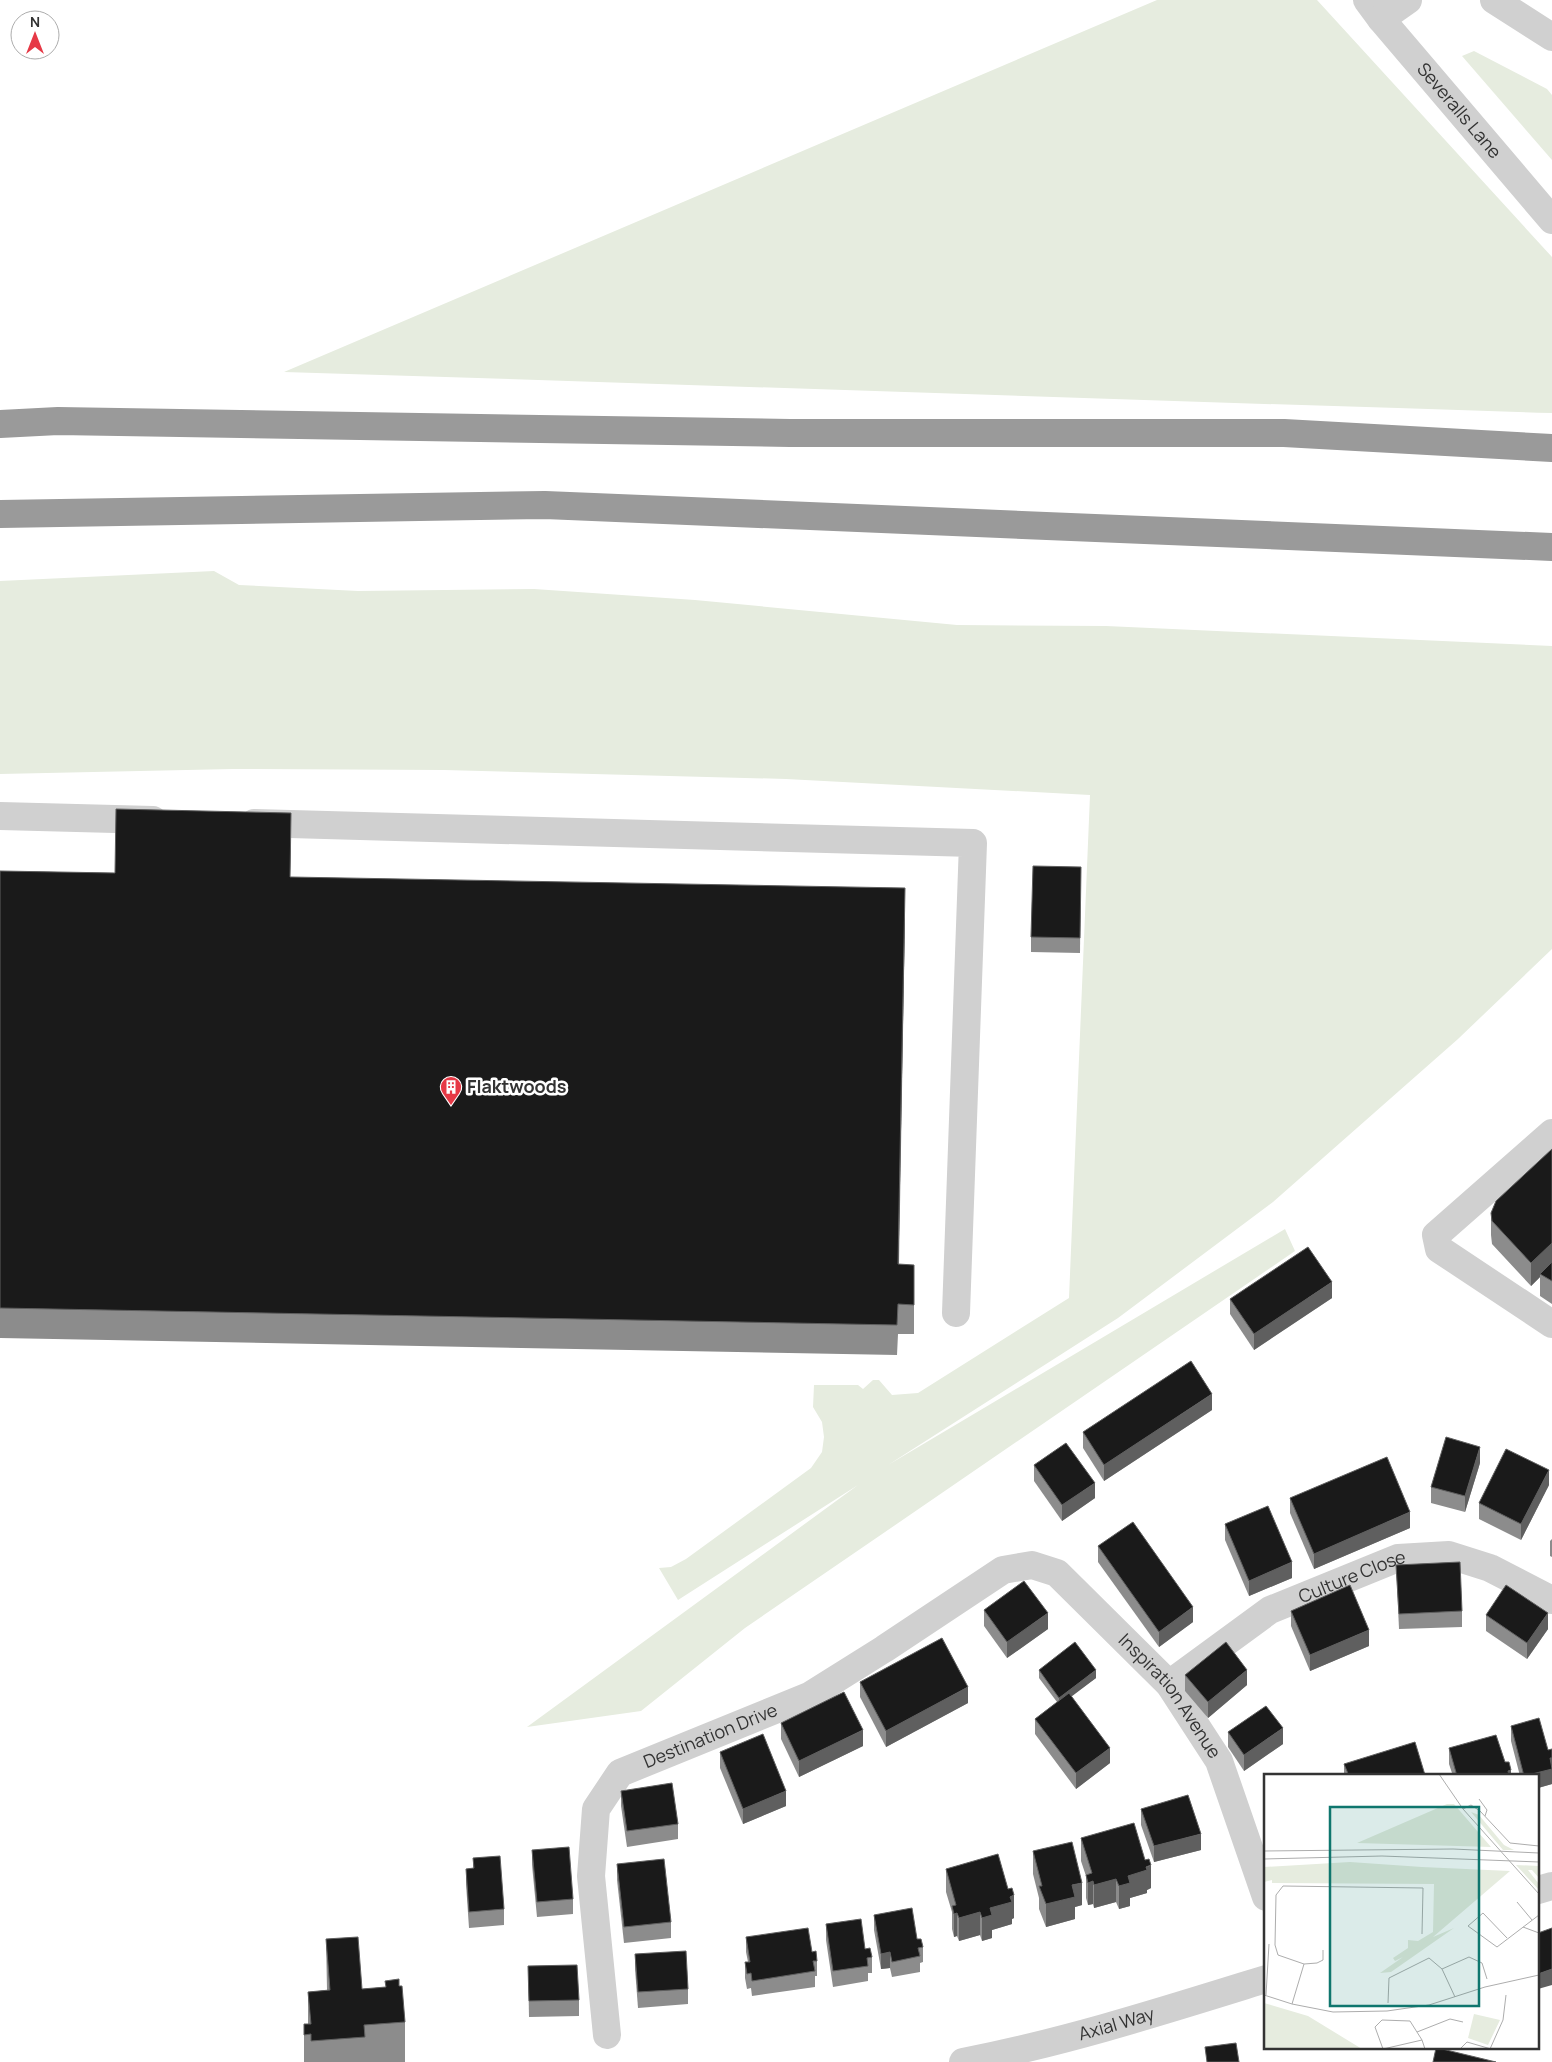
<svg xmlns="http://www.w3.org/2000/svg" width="1552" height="2062" font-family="Manrope,sans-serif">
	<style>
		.green { fill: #e6ecdf }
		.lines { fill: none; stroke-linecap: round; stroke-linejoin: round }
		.minor { stroke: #d0d0d0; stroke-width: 28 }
		.highway { stroke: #9a9a9a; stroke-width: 28 }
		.wall { fill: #8c8c8c }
		.shaded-wall { fill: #5f5f5f }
		.building { fill: #1a1a1a; stroke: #5f5f5f }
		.labels { text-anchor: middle; stroke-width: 5; stroke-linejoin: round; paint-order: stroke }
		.street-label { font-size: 18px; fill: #333; stroke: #fff }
		.poi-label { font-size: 18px; font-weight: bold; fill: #333; stroke: #fff; text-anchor: start }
		.inset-road { fill: none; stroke: #adadad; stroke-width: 1 }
		.view { fill: #0f766e; fill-opacity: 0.15; stroke: #0f766e; stroke-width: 2.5 }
		.inset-edge { fill: none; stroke: #333; stroke-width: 2.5 }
	</style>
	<rect width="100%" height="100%" fill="#fff"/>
	<g class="green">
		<path d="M 1157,0 L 1317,0 L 1552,257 L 1552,413 C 1129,400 707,385 284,372 Z"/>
		<path d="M 1474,51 L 1547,89 L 1552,95 L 1552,160 L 1462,56 Z"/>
		<path d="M 214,571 L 239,585 L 358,591 L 534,589 L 695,600 L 957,625 L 1106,626 L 1552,646 L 1552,949 L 1458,1039 L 1273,1202 L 1118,1318 L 888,1465 L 1285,1229 L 1295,1251 L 745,1628 L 641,1711 L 527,1727 L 858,1485 L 678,1600 L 659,1568 L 671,1567 L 686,1559 L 811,1468 L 822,1452 L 824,1437 L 822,1422 L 813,1407 L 814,1385 L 858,1385 L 863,1389 L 873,1380 L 879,1380 L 892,1395 L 918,1393 L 1069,1298 L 1090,795 L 786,779 L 444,770 L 233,769 L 0,774 L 0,581 Z"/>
	</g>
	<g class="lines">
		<g class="minor">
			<path id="s1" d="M 1367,0 L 1381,19 L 1552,220"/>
			<path d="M 1494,0 L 1552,37"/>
			<path d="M 1381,19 L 1408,0"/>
			<path d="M 0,816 L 153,820"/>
			<path d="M 254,823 L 973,843 L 956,1313"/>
			<path d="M 1552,1133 L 1436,1235 L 1439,1249 L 1552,1324"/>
			<path id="s2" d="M 1169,1684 L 1270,1610 L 1398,1558 L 1449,1555 L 1490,1568 L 1552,1600"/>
			<path d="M 1538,1890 L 1552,1886"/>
			<path id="s3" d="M 607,2035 L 591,1876 L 596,1809 L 620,1773 L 809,1696 L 884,1649 L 1003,1570 L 1032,1565 L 1057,1573 L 1169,1684 L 1219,1761 L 1266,1897"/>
			<path id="s4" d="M 963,2062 C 1066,2042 1166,2010 1266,1979"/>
		</g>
		<g class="highway">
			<path d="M 0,424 L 58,421 L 790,433 L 1284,433 L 1552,448"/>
			<path d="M 0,514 L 545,505 L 1552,547"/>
		</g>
	</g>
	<g class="wall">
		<path d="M 291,842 L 290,877 L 905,918 L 899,1264 L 914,1294 L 914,1334 L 898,1334 L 897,1355 L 0,1338 L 0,871 L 115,873 Z"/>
		<path d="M 1081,867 L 1080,953 L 1031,952 L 1031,937 Z"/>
		<path d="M 1552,1149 L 1552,1304 L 1540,1296 L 1540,1277 L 1531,1286 L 1492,1244 L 1491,1235 L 1491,1213 Z"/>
		<path d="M 1332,1298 L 1254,1350 L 1230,1314 L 1230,1299 Z"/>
		<path d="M 1212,1410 L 1104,1481 L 1083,1448 L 1083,1432 Z"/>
		<path d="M 1480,1463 L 1465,1512 L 1431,1503 L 1431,1487 Z"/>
		<path d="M 1034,1465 L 1095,1498 L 1062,1521 L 1034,1481 Z"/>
		<path d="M 1549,1485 L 1521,1540 L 1479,1519 L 1479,1503 Z"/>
		<path d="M 1290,1498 L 1410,1528 L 1314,1569 L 1290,1513 Z"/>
		<path d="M 1225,1524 L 1292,1578 L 1249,1596 L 1225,1540 Z"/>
		<path d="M 1552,1539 L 1552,1557 L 1550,1556 L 1550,1541 Z"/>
		<path d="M 1098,1546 L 1193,1622 L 1159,1647 L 1098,1562 Z"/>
		<path d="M 1396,1565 L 1462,1611 L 1462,1627 L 1399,1629 Z"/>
		<path d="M 984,1610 L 1048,1629 L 1007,1658 L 984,1626 Z"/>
		<path d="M 1291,1611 L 1369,1646 L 1310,1671 L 1291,1626 Z"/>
		<path d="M 1486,1615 L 1548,1629 L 1527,1659 L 1486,1631 Z"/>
		<path d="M 1039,1670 L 1096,1678 L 1071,1696 L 1110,1763 L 1076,1789 L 1035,1734 L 1035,1719 L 1057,1702 L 1039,1678 Z"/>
		<path d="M 1185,1675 L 1247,1685 L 1208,1718 L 1185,1691 Z"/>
		<path d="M 860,1682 L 968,1703 L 886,1747 L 860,1697 Z"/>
		<path d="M 781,1723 L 863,1746 L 799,1777 L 781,1739 Z"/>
		<path d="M 1511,1726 L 1548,1750 L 1552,1784 L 1538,1788 L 1538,1776 L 1520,1776 L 1511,1741 Z"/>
		<path d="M 1228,1732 L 1283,1744 L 1244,1771 L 1228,1747 Z"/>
		<path d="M 1449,1748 L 1505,1762 L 1511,1776 L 1453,1776 L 1449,1764 Z"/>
		<path d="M 720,1752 L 786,1806 L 743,1824 L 720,1768 Z"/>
		<path d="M 1344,1764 L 1425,1775 L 1430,1776 L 1344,1776 Z"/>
		<path d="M 621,1791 L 678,1824 L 678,1839 L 627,1847 L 621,1806 Z"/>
		<path d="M 1141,1809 L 1201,1850 L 1154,1862 L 1141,1825 Z"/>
		<path d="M 1081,1838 L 1151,1888 L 1147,1890 L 1147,1893 L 1130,1898 L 1130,1906 L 1119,1909 L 1116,1902 L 1094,1908 L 1093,1904 L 1088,1905 L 1086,1898 L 1086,1876 L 1081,1861 Z"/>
		<path d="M 532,1850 L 573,1899 L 573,1914 L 537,1917 L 532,1865 Z"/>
		<path d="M 1033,1851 L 1082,1905 L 1075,1907 L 1075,1919 L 1046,1927 L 1039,1909 L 1039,1898 L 1033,1874 Z"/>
		<path d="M 473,1858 L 504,1909 L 504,1925 L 469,1928 L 466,1884 L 466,1869 L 473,1868 Z"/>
		<path d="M 617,1864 L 671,1922 L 671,1938 L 624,1943 L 617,1880 Z"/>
		<path d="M 946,1869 L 1014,1918 L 1012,1919 L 1012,1924 L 992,1930 L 992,1938 L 982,1941 L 980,1935 L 959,1941 L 957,1936 L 954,1937 L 952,1929 L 952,1912 L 946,1892 Z"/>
		<path d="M 874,1915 L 917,1939 L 923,1947 L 923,1962 L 920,1963 L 920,1972 L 892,1977 L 890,1968 L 881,1969 L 874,1930 Z"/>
		<path d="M 826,1924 L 865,1949 L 872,1957 L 872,1973 L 868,1973 L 868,1981 L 833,1987 L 826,1940 Z"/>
		<path d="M 746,1937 L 812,1952 L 817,1961 L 817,1976 L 815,1976 L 815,1987 L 752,1996 L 751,1988 L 747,1989 L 745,1978 L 745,1962 L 748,1962 L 746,1952 Z"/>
		<path d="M 326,1939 L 362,1989 L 399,1986 L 405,2022 L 405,2062 L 304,2062 L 304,2024 L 308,2024 L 308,1992 L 327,1990 Z"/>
		<path d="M 635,1954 L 688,1989 L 688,2004 L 638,2008 L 635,1969 Z"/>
		<path d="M 528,1966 L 579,2000 L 579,2016 L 529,2017 Z"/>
	</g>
	<g class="shaded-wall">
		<path d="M 905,888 L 905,918 L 898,1294 L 898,1264 Z"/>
		<path d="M 1552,1243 L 1552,1266 L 1540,1274 L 1540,1277 L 1531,1286 L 1531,1263 Z"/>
		<path d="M 1332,1282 L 1332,1298 L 1254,1350 L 1254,1334 Z"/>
		<path d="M 1212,1394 L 1212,1410 L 1104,1481 L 1104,1465 Z"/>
		<path d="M 1480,1447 L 1480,1463 L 1465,1512 L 1465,1496 Z"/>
		<path d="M 1549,1470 L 1549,1485 L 1521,1540 L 1521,1524 Z"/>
		<path d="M 1095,1483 L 1095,1498 L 1062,1521 L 1062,1505 Z"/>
		<path d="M 1410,1512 L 1410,1528 L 1314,1569 L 1314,1554 Z"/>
		<path d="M 1292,1562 L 1292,1578 L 1249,1596 L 1249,1581 Z"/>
		<path d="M 1193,1607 L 1193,1622 L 1159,1647 L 1159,1632 Z"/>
		<path d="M 1048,1613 L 1048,1629 L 1007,1658 L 1007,1642 Z"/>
		<path d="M 1548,1613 L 1548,1629 L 1527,1659 L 1527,1643 Z"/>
		<path d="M 1369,1630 L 1369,1646 L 1310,1671 L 1310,1655 Z"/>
		<path d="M 1096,1670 L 1096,1678 L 1059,1706 L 1059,1698 Z"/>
		<path d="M 1247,1670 L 1247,1685 L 1208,1718 L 1208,1702 Z"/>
		<path d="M 968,1687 L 968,1703 L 886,1747 L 886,1731 Z"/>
		<path d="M 1283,1728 L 1283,1744 L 1244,1771 L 1244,1755 Z"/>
		<path d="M 863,1730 L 863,1746 L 799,1777 L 799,1761 Z"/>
		<path d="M 1110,1748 L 1110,1763 L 1076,1789 L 1076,1773 Z"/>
		<path d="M 1550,1758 L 1552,1758 L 1552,1784 L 1538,1788 L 1538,1776 L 1527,1776 Z"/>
		<path d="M 1511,1770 L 1511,1776 L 1508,1776 L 1508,1771 Z"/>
		<path d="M 786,1791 L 786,1806 L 743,1824 L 743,1809 Z"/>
		<path d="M 1201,1834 L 1201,1850 L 1154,1862 L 1154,1846 Z"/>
		<path d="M 1151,1865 L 1151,1888 L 1147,1890 L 1147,1893 L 1130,1898 L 1130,1906 L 1119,1909 L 1119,1886 L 1128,1876 Z"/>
		<path d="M 1116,1879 L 1116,1902 L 1094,1908 L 1094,1885 Z"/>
		<path d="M 1093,1881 L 1093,1904 L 1088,1905 L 1088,1883 Z"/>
		<path d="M 1082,1883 L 1082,1905 L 1075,1907 L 1075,1919 L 1046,1927 L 1046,1904 L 1072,1885 Z"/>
		<path d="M 1014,1895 L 1014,1918 L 1012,1919 L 1012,1924 L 992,1930 L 992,1938 L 982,1941 L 982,1918 L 990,1908 L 1010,1897 Z"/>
		<path d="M 980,1912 L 980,1935 L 959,1941 L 959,1918 Z"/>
		<path d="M 957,1913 L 957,1936 L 954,1937 L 954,1914 Z"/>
		<path d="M 890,1952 L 890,1968 L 881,1969 L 881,1954 Z"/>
		<path d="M 1552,1969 L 1552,1985 L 1538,1989 L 1538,1974 Z"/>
	</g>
	<g class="building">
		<path d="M 116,809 L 291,813 L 290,877 L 905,888 L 898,1264 L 914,1265 L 914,1305 L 898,1304 L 897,1325 L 0,1308 L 0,871 L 115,873 Z"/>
		<path d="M 1033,866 L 1081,867 L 1080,938 L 1031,937 Z"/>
		<path d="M 1552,1149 L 1552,1243 L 1531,1263 L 1492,1221 L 1491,1213 L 1496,1201 Z"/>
		<path d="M 1308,1247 L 1332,1282 L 1254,1334 L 1230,1299 Z"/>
		<path d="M 1552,1262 L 1552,1281 L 1540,1274 Z"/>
		<path d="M 1191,1361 L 1212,1394 L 1104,1465 L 1083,1432 Z"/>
		<path d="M 1446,1437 L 1480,1447 L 1465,1496 L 1431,1487 Z"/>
		<path d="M 1066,1443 L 1095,1483 L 1062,1505 L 1034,1465 Z"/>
		<path d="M 1506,1449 L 1549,1470 L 1521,1524 L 1479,1503 Z"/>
		<path d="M 1387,1457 L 1410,1512 L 1314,1554 L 1290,1498 Z"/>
		<path d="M 1268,1506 L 1292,1562 L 1249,1581 L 1225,1524 Z"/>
		<path d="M 1133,1522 L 1193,1607 L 1159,1632 L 1098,1546 Z"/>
		<path d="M 1460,1562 L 1462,1611 L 1399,1614 L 1396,1565 Z"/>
		<path d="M 1024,1581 L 1048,1613 L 1007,1642 L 984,1610 Z"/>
		<path d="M 1350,1585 L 1369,1630 L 1310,1655 L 1291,1611 Z"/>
		<path d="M 1506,1585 L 1548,1613 L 1527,1643 L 1486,1615 Z"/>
		<path d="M 942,1638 L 968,1687 L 886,1731 L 860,1682 Z"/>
		<path d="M 1075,1642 L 1096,1670 L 1059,1698 L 1039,1670 Z"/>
		<path d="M 1226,1642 L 1247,1670 L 1208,1702 L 1185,1675 Z"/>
		<path d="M 844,1692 L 863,1730 L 799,1761 L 781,1723 Z"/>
		<path d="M 1069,1693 L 1110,1748 L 1076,1773 L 1035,1719 Z"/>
		<path d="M 1266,1706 L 1283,1728 L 1244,1755 L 1228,1732 Z"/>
		<path d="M 1539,1718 L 1548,1750 L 1552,1749 L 1552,1758 L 1550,1758 L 1552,1769 L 1524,1776 L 1511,1726 Z"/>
		<path d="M 763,1734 L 786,1791 L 743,1809 L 720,1752 Z"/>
		<path d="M 1496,1735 L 1505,1762 L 1509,1762 L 1511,1770 L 1508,1771 L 1509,1776 L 1457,1776 L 1449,1748 Z"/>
		<path d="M 1415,1742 L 1425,1775 L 1429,1774 L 1430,1776 L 1349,1776 L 1344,1764 Z"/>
		<path d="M 672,1783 L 678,1824 L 627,1831 L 621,1791 Z"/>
		<path d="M 1188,1795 L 1201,1834 L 1154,1846 L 1141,1809 Z"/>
		<path d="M 1134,1823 L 1145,1860 L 1149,1859 L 1151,1865 L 1146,1867 L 1147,1870 L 1128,1876 L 1130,1883 L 1119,1886 L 1116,1879 L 1094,1885 L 1093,1881 L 1088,1883 L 1086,1875 L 1092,1873 L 1081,1838 Z"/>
		<path d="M 1072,1842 L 1082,1883 L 1072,1885 L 1075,1897 L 1046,1904 L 1039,1886 L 1042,1886 L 1033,1851 Z"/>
		<path d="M 569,1847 L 573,1899 L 537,1902 L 532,1850 Z"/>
		<path d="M 998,1854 L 1008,1889 L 1012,1888 L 1014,1895 L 1010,1897 L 1012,1902 L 990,1908 L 992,1915 L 982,1918 L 980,1912 L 959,1918 L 957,1913 L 954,1914 L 952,1906 L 956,1905 L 946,1869 Z"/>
		<path d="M 500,1856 L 504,1909 L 469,1912 L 466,1869 L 474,1868 L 473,1858 Z"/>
		<path d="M 664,1859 L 671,1922 L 624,1927 L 617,1864 Z"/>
		<path d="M 912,1908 L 917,1939 L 921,1939 L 923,1947 L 918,1948 L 920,1956 L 892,1962 L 890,1952 L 881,1954 L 874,1915 Z"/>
		<path d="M 861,1919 L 865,1949 L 870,1948 L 872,1957 L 867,1958 L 868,1966 L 833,1971 L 826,1924 Z"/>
		<path d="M 808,1928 L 812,1952 L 816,1951 L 817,1961 L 813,1961 L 815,1971 L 752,1981 L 751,1973 L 747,1974 L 745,1962 L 750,1962 L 746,1937 Z"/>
		<path d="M 1552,1928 L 1552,1969 L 1538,1974 L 1538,1933 Z"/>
		<path d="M 358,1937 L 362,1989 L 386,1987 L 385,1981 L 399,1979 L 399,1986 L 402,1986 L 405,2022 L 364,2025 L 365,2037 L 311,2041 L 311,2034 L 304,2035 L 304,2024 L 311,2024 L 308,1992 L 330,1990 L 326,1939 Z"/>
		<path d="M 686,1951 L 688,1989 L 638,1992 L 635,1954 Z"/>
		<path d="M 577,1965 L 579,2000 L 529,2001 L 528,1966 Z"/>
		<path d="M 1236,2043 L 1239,2062 L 1207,2062 L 1205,2047 Z"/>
		<path d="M 1436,2048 L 1438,2048 L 1496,2062 L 1433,2062 Z"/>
	</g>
	<defs>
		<g id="building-pin" transform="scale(1.125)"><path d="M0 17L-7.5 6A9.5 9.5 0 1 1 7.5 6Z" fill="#e63946" stroke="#fff"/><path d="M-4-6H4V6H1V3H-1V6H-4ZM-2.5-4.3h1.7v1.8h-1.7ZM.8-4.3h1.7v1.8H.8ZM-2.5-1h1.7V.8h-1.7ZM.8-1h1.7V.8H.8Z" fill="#fff"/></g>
	</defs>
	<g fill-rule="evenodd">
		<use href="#building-pin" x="451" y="1087"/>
	</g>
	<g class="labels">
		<g class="street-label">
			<text dy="6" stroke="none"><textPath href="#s1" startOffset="144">Severalls Lane</textPath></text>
			<text dy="6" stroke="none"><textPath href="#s2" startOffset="214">Culture Close</textPath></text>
			<text dy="6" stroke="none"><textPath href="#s3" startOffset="929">Inspiration Avenue</textPath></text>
			<text dy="6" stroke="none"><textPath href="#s3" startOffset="368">Destination Drive</textPath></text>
			<text dy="6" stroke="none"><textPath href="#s4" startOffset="158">Axial Way</textPath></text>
		</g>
		<g class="poi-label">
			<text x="467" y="1093">Flaktwoods</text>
		</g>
	</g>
	<g transform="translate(1264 1774)">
		<rect width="275" height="275" fill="#fff"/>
		<path d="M 183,30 L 190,30 L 227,73 L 93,69 ZM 207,38 L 215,41 L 240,71 L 250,76 L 239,76 ZM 86,88 L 158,93 L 246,97 L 169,163 L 190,154 L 127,198 L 116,199 L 139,183 L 131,187 L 129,184 L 144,174 L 144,166 L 154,167 L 169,158 L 170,110 L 8,109 L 8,106 L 0,108 L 0,93 ZM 252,91 L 275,92 L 275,104 L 268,96 L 264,96 L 275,110 L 275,116 ZM 0,229 L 44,242 L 98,275 L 0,275 ZM 210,240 L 236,246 L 224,271 L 204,264 Z" fill="#e6ecdf"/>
		<path class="inset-road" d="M 175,0 L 199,35 L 275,120M 215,25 L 223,36 L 221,42M 199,35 L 207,31 L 216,37 L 246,69 L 275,72M 0,77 L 189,75 L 275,79M 0,85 L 118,82 L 275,88M 253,128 L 268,146M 259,153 L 275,159M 243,164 L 219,139 L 204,152 L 233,173 L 275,141M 59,176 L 59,186 L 53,189 L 40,190 L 14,181 L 11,171 L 12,121 L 19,112 L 159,114 L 158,160M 178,195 L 205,183 L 218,189 L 223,205M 0,221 L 28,230 L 69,238 L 123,237 L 165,231 L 221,213 L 275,201M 2,221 L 5,170M 124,229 L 125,204 L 165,184 L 178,195 L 191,223M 28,230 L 40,190M 153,258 L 186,245 L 199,248M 158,266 L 119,275 L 111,253 L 118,246 L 146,247 L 158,266 L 161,275M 196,275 L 203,268 L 227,275M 226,275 L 239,246 L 242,221"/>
		<path class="view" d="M 66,33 L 215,33 L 215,232 L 66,232 Z"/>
		<rect width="275" height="275" class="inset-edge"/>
	</g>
	<g transform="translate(35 35)"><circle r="24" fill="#ffffff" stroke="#adadad"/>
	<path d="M0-4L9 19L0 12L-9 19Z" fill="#e63946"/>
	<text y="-8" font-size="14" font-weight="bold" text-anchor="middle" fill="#333333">N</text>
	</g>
</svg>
